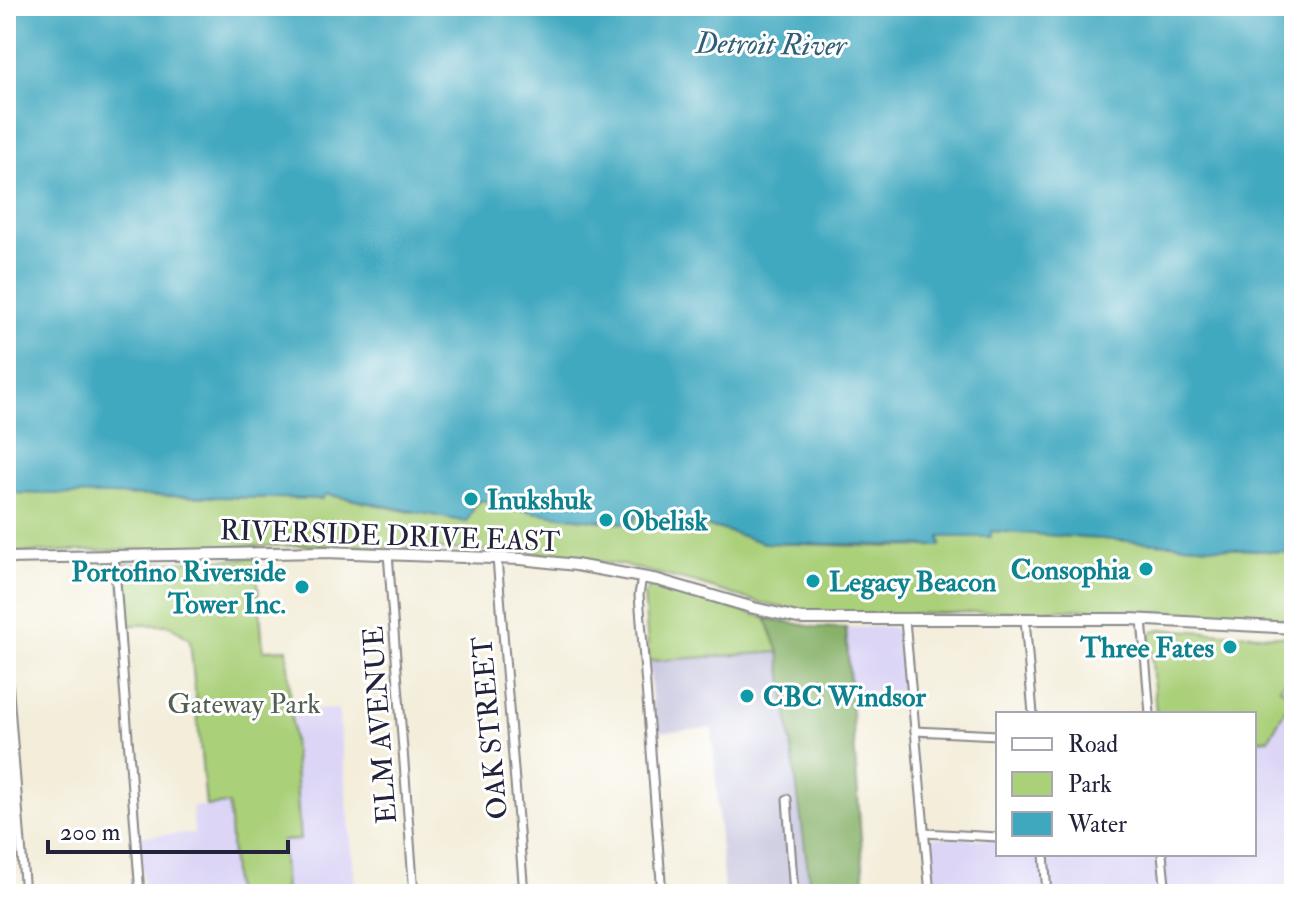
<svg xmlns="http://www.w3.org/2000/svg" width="1300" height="900" font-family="'IM FELL Double Pica',serif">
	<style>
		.built { fill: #dcd5f6 }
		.industrial { fill: #c2c1dc }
		.green { fill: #abd07a; stroke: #66795a; stroke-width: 2 }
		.forest { fill: #88b26a; stroke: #556a52; stroke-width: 2 }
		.water { fill: #3fa8bf; stroke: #30657d; stroke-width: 2 }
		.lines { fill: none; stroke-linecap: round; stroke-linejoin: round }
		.minor-casing { stroke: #8a888a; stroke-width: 11 }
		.secondary-casing { stroke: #8a888a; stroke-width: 14 }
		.minor { stroke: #fff; stroke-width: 7 }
		.secondary { stroke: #fff; stroke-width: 10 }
		.culture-dot { fill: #0f9aa8; stroke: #fff; stroke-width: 3 }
		.labels { text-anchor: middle; stroke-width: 6; stroke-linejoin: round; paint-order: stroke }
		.culture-label { font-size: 28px; font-weight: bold; fill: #0d838f; stroke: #fff; text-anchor: start }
		.street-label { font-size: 28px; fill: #22223b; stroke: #fff }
		.park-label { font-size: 28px; fill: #525f51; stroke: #fff }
		.water-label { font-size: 30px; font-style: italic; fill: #2f5e76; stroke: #fff }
	</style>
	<rect width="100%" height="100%" fill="#fff"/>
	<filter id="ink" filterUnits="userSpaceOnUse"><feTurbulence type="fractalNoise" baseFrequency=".0125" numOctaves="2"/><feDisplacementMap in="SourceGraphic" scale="16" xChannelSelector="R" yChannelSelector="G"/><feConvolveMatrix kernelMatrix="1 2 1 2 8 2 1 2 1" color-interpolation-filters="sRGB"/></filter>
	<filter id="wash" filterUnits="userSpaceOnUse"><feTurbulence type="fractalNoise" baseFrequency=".006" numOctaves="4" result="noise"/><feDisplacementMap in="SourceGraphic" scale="32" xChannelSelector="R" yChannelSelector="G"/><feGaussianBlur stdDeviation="1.8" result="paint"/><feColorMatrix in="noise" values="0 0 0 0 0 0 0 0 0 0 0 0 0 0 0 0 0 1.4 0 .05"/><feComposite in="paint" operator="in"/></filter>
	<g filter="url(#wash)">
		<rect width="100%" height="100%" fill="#f3edd9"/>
		<g class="built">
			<path d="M 891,627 L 901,634 L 906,691 L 851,691 L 846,628 Z"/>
			<path d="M 1294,663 L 1294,894 L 935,894 L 929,837 L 998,840 L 998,854 L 1254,854 L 1254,740 L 1269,739 L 1288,707 L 1290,695 L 1279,688 Z"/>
			<path d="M 338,709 L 356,894 L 285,894 L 282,841 L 300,839 L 293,710 Z"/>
			<path d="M 229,804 L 234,894 L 144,894 L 140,836 L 194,833 L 192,807 Z"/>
		</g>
		<g class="industrial">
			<path d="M 779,652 L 811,894 L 724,894 L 712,728 L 655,732 L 649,661 Z"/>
			<path d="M 517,881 L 518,894 L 404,894 L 405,884 Z"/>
		</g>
		<g class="green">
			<path d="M 6,493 L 323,499 L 324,494 L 409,512 L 474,507 L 482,500 C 532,515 581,519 632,524 L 638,510 L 655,512 L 654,517 L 720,529 L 764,543 L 887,547 L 941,546 L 940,537 L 991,537 L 990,531 L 1294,553 L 1294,620 L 1086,609 L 844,616 L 799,611 L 760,603 L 696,583 L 622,565 L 529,552 L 307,545 L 6,553 Z"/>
			<path d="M 256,558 L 263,650 L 287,649 L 300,840 L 282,841 L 285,894 L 234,894 L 229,804 L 206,806 L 190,640 L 170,625 L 123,625 L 119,568 L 122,564 Z"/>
			<path d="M 655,586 L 766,618 L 779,652 L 649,661 L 644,595 L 650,587 Z"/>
			<path d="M 1159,629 L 1294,637 L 1294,663 L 1280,688 L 1293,695 L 1269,739 L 1254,740 L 1254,714 L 1156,714 L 1150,638 L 1153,631 Z"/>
		</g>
		<path class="forest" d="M 766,618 L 814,627 L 846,628 L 865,894 L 811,894 L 779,652 Z"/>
		<path class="water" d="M 6,6 L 1294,6 L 1294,553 L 991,531 L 991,537 L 940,537 L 941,546 L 764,543 L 720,529 L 654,517 L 654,512 L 639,511 L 633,524 C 582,519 531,515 482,500 L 475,505 L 467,522 L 325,494 L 323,499 L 6,493 Z"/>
	</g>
	<g filter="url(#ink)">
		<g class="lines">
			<g class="minor-casing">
				<g id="minor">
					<path d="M 388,553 L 414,894"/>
					<path d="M 114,555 L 140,894"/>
					<path d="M 497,558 L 524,894"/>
					<path d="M 642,577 L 639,595 L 662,894"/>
					<path d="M 1025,619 L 1033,714"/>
					<path d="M 1142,619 L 1150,714"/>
					<path d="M 905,620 L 930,894"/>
					<path d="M 6,655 L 25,894"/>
					<path d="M 915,731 L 998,735"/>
					<path d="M 787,799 L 794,894"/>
					<path d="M 924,833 L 998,837"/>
					<path d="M 1044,854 L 1047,894"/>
					<path d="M 1162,854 L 1166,894"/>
				</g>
			</g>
			<g class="secondary-casing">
				<path id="secondary" d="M 6,558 L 325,552 L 521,559 L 576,565 L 658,580 L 754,608 L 802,619 L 1130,619 L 1294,628"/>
			</g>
			<use href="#minor" class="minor"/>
			<use href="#secondary" class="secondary"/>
		</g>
	</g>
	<g class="culture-dot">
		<circle cx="471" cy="499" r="8"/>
		<circle cx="606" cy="520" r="8"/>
		<circle cx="1146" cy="569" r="8"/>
		<circle cx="813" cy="581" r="8"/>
		<circle cx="302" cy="587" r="8"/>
		<circle cx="1230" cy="647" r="8"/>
		<circle cx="747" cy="696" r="8"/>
	</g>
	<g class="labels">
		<g class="culture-label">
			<text x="487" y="509">Inukshuk</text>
			<text x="622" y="530">Obelisk</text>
			<text x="1130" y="579" text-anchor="end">Consophia</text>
			<text x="286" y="581" text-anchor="end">Portofino Riverside<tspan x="286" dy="32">Tower Inc.</tspan></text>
			<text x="829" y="591">Legacy Beacon</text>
			<text x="1214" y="657" text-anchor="end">Three Fates</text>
			<text x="763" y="706">CBC Windsor</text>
		</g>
		<g class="street-label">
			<text transform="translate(390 535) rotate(2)" y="10">RIVERSIDE DRIVE EAST</text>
			<text transform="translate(379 725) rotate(-94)" y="10">ELM AVENUE</text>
			<text transform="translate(489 728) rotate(-95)" y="10">OAK STREET</text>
		</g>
		<g class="park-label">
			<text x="244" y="713">Gateway Park</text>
		</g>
		<g class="water-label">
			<text transform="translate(771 44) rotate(1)" y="10">Detroit River</text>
		</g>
	</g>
	<rect width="1300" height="900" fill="none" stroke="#fff" stroke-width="32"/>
	<rect x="996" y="712" width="260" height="144" fill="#ffffff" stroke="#a7a7b1" stroke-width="2"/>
	<rect x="1012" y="738" width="40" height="12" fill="#ffffff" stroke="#a7a7b1" stroke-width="2"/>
	<text x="1068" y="752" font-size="24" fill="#22223b">Road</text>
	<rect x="1012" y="772" width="40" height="24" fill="#abd07a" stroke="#a7a7b1" stroke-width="2"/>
	<text x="1068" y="792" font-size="24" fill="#22223b">Park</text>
	<rect x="1012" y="812" width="40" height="24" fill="#3fa8bf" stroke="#a7a7b1" stroke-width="2"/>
	<text x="1068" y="832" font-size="24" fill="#22223b">Water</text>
	<path d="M48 840v12h240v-12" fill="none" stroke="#22223b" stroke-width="4"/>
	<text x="60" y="840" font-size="24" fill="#22223b" stroke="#ffffff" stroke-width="6" paint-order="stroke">200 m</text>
</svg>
